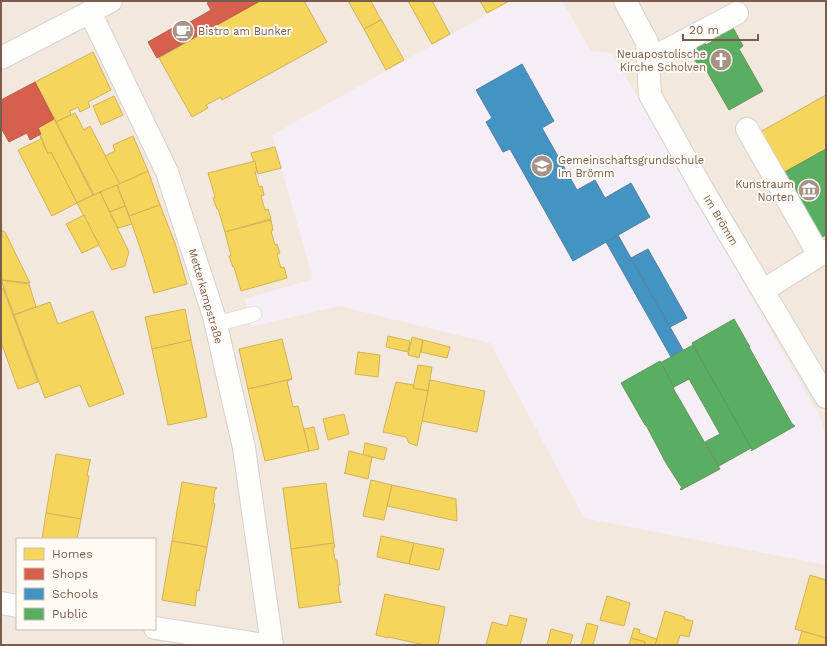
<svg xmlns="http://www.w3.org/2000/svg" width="827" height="646" font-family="'Work Sans',sans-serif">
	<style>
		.residential { fill: #f2e8de; fill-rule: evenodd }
		.education { fill: #f6eef6 }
		.homes { fill: #f6d55c; stroke: #d1b158 }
		.shops { fill: #d6604d; stroke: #ba5f4d }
		.schools { fill: #4393c3; stroke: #5482a0 }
		.public { fill: #5aae61; stroke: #64955b }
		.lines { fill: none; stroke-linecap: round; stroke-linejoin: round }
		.service-casing { stroke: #d7d1cb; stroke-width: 16 }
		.pedestrian-casing { stroke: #d7d1cb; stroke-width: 24 }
		.minor-casing { stroke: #d7d1cb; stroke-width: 24 }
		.tertiary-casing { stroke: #d7d1cb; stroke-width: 24 }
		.service { stroke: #fefefd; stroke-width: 15 }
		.pedestrian { stroke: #fefefd; stroke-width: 22 }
		.minor { stroke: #fefefd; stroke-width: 22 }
		.tertiary { stroke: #fefefd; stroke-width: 22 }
		.labels { text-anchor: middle; stroke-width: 4; stroke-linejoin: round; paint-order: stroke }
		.poi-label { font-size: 11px; fill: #7a5c4d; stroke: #fffaf3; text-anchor: start }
		.street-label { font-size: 11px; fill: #7a5c4d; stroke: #fffaf3 }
	</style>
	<rect width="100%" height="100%" fill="#f9f5f0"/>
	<path class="residential" d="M 1,1 L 826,1 L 826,645 L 1,645 ZM 17,539 L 155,539 L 155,629 L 17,629 Z"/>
	<path class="education" d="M 511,1 L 562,1 L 591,51 L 612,53 L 820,417 L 826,436 L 826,565 L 584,518 L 490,343 L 339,306 L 251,327 L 245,299 L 313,279 L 272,135 Z"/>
	<g class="homes">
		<path d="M 260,1 L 304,1 L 327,42 L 222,100 L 221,97 L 206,105 L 208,108 L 192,117 L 159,58 Z"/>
		<path d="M 348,1 L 371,1 L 381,20 L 364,29 Z"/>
		<path d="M 408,1 L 432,1 L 450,34 L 432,44 Z"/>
		<path d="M 480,1 L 509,1 L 487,13 Z"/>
		<path d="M 381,19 L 404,60 L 386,70 L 364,29 L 381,20 Z"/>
		<path d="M 93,52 L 111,90 L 88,102 L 90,107 L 80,112 L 78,107 L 70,111 L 71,115 L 56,122 L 35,82 Z"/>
		<path d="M 826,95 L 826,149 L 783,173 L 760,132 Z"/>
		<path d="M 114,96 L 123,115 L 101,125 L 93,106 Z"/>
		<path d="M 75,113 L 84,130 L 90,126 L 120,184 L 94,195 L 56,122 Z"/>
		<path d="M 54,119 L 93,195 L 77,203 L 51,152 L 48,154 L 40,135 L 41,134 L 38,128 Z"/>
		<path d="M 40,135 L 43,141 L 42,142 L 48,154 L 51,152 L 77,203 L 52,216 L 18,150 L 41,139 Z"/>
		<path d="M 133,136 L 148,171 L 120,184 L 105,156 L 115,151 L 113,145 Z"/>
		<path d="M 275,147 L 281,168 L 258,174 L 251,153 Z"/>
		<path d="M 255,161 L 257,172 L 255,172 L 259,187 L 262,186 L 264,195 L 261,196 L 265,210 L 268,209 L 271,219 L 225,232 L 218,209 L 217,209 L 213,198 L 215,197 L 208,173 Z"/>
		<path d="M 148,171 L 160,205 L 129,216 L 117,185 Z"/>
		<path d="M 117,185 L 125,206 L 110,212 L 100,192 Z"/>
		<path d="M 100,192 L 129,252 L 125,266 L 112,270 L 77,203 Z"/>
		<path d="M 160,205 L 176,246 L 187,284 L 154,293 L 143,256 L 129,216 Z"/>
		<path d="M 125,206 L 132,224 L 118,228 L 110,212 Z"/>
		<path d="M 84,215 L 99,245 L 82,253 L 66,224 Z"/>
		<path d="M 271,220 L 273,230 L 271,231 L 275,245 L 277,244 L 280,253 L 277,254 L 281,268 L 284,267 L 287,278 L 241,291 L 234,267 L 233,267 L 229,256 L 231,256 L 225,232 Z"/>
		<path d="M 1,230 L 5,232 L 30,283 L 1,280 Z"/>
		<path d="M 1,280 L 29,284 L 36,307 L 14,315 Z"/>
		<path d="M 3,288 L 38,382 L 18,389 L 1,342 L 1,289 Z"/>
		<path d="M 50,302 L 58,324 L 93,311 L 124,394 L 89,407 L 80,385 L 45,398 L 14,315 Z"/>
		<path d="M 185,309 L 191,340 L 152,349 L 145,317 Z"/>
		<path d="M 388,336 L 410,341 L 408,352 L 386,347 Z"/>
		<path d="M 412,337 L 423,340 L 419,358 L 408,355 Z"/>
		<path d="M 282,339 L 292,379 L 248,389 L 239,349 Z"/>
		<path d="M 191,340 L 207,417 L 168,425 L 152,349 Z"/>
		<path d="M 423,340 L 450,347 L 447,358 L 421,352 Z"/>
		<path d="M 358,352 L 380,355 L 378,377 L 355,374 Z"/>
		<path d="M 418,365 L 432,367 L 428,391 L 413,388 Z"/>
		<path d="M 292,379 L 287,381 L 293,407 L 298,406 L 309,451 L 265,461 L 248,389 Z"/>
		<path d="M 430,380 L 485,391 L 477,432 L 422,421 Z"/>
		<path d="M 396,382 L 414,385 L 413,388 L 428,391 L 417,446 L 409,443 L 406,437 L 383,432 Z"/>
		<path d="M 344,414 L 349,434 L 328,440 L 323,419 Z"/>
		<path d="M 314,427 L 319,449 L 309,451 L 304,429 Z"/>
		<path d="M 365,443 L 387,448 L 384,460 L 363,455 Z"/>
		<path d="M 349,451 L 372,457 L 368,479 L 344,473 L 345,473 Z"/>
		<path d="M 56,454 L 91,460 L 90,461 L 87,476 L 89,476 L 81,519 L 46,513 Z"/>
		<path d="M 371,480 L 392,485 L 384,520 L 363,516 Z"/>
		<path d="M 182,482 L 217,488 L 215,489 L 213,503 L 215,504 L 207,547 L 172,541 Z"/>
		<path d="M 326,483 L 334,543 L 291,549 L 283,488 Z"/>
		<path d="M 392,485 L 456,499 L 457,521 L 387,506 Z"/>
		<path d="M 46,513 L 81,519 L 77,539 L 42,539 Z"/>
		<path d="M 381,536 L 414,543 L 409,564 L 377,557 Z"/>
		<path d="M 172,541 L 207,547 L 199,591 L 197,590 L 195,605 L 196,606 L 162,600 Z"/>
		<path d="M 334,543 L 335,547 L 333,548 L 335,560 L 337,560 L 340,585 L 338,585 L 340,601 L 342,602 L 299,608 L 291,549 Z"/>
		<path d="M 414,543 L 444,549 L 439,570 L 409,564 Z"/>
		<path d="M 810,575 L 826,580 L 826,638 L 795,629 Z"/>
		<path d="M 385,594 L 445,607 L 438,645 L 425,645 L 388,637 L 388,638 L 376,635 Z"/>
		<path d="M 607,596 L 630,603 L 624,626 L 600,620 Z"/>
		<path d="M 665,611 L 685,617 L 684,619 L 693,621 L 689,637 L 680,635 L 677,645 L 655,645 Z"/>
		<path d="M 510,615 L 527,619 L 520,645 L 486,645 L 492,622 L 507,626 Z"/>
		<path d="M 587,623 L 598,626 L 593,645 L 581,645 Z"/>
		<path d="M 634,628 L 640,630 L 639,633 L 657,639 L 655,645 L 644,645 L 645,642 L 631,638 Z"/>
		<path d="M 551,629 L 573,635 L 570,645 L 547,645 Z"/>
		<path d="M 802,631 L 826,638 L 826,645 L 798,645 Z"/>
		<path d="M 631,638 L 645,642 L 644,645 L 629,645 Z"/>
	</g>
	<g class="shops">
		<path d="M 211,1 L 260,1 L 157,58 L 148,42 L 176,26 L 178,29 L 211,10 L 207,3 Z"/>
		<path d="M 35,82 L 54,119 L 38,128 L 41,134 L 30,140 L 27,133 L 9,142 L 1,128 L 1,100 Z"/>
	</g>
	<g class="schools">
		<path d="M 522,64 L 554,121 L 542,128 L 577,190 L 595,180 L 605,198 L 631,183 L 650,217 L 573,261 L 510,149 L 503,152 L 486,122 L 492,118 L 476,90 Z"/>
		<path d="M 618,235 L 683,350 L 671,357 L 606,242 Z"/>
		<path d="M 648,249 L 687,318 L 670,327 L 631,258 Z"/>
	</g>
	<g class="public">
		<path d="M 731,24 L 743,46 L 739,49 L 763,91 L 729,110 L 705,68 L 701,70 L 690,52 L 704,44 L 702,41 L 703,40 L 706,45 L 713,41 L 710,36 L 713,39 L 718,36 L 715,33 Z"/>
		<path d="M 826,149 L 826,235 L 820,238 L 783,173 Z"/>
		<path d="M 734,319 L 750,347 L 749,347 L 792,424 L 795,426 L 751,451 L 752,449 L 751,448 L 692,343 Z"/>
		<path d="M 693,345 L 751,448 L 719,466 L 705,442 L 720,434 L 689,379 L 674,387 L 660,363 Z"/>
		<path d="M 660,361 L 674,387 L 673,388 L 720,469 L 681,490 L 680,489 L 682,488 L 666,463 L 646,425 L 645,425 L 621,383 Z"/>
	</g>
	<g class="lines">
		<g class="service-casing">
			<path id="service" d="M 216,324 L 254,314"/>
		</g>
		<g class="pedestrian-casing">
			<g id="pedestrian">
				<path d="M 625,1 L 647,42 L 650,95 L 703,190 L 826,397"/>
				<path d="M 648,60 L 737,13"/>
				<path d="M 747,129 L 819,255"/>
				<path d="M 764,290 L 826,251"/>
			</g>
		</g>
		<g class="minor-casing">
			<g id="minor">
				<path d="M 90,12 L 167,172 L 214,316 L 244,448 L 272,645"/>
				<path d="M 1,603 L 17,606"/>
				<path d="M 155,628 L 265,645"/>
			</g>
		</g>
		<g class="tertiary-casing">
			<path id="tertiary" d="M 1,58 L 111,1"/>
		</g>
		<use href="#service" class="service"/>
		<use href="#pedestrian" class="pedestrian"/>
		<use href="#minor" class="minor"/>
		<use href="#tertiary" class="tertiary"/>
	</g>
	<defs>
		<g id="cafe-disc" transform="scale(1.15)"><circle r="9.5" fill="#a69286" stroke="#fffaf3"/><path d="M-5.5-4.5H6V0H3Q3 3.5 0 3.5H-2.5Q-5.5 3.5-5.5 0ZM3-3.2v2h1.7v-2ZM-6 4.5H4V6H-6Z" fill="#fff"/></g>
		<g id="church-disc" transform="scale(1.15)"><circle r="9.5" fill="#a69286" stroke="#fffaf3"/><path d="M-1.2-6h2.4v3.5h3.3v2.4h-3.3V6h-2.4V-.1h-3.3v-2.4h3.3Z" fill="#fff"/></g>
		<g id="school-disc" transform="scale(1.15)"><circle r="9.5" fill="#a69286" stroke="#fffaf3"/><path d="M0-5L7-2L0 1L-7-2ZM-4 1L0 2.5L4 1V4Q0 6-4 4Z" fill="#fff"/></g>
		<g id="museum-disc" transform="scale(1.15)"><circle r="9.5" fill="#a69286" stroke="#fffaf3"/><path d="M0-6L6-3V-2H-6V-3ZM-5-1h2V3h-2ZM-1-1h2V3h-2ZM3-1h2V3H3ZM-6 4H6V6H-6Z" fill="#fff"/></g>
	</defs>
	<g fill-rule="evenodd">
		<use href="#cafe-disc" x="183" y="31"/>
		<use href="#church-disc" x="721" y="60"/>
		<use href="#school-disc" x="542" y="166"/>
		<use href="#museum-disc" x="809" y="190"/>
	</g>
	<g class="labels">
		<g class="poi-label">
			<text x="198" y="35">Bistro am Bunker</text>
			<text x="706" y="58" text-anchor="end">Neuapostolische<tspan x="706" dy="13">Kirche Scholven</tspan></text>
			<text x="558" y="164">Gemeinschaftsgrundschule<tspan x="558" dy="13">Im Brömm</tspan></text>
			<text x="794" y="188" text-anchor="end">Kunstraum<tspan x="794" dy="13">Norten</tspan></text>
		</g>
		<g class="street-label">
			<text transform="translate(721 220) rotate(59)" y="4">Im Brömm</text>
			<text transform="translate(206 296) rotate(74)" y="4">Metterkampstraße</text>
		</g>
	</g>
	<rect width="827" height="646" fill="none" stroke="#7a5c4d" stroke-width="4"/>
	<rect x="16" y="538" width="140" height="92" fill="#fffaf3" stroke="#cabbb1"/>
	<rect x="24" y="548" width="20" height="12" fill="#f6d55c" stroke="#cabbb1"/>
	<text x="52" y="558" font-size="12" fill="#7a5c4d">Homes</text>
	<rect x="24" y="568" width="20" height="12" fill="#d6604d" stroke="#cabbb1"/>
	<text x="52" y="578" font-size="12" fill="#7a5c4d">Shops</text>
	<rect x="24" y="588" width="20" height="12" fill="#4393c3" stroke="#cabbb1"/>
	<text x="52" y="598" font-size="12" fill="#7a5c4d">Schools</text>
	<rect x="24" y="608" width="20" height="12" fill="#5aae61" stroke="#cabbb1"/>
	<text x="52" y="618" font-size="12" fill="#7a5c4d">Public</text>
	<path d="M683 34v6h75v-6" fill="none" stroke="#7a5c4d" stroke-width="2"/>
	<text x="689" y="34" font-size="12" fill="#7a5c4d" stroke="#fffaf3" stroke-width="3" paint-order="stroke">20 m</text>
</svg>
